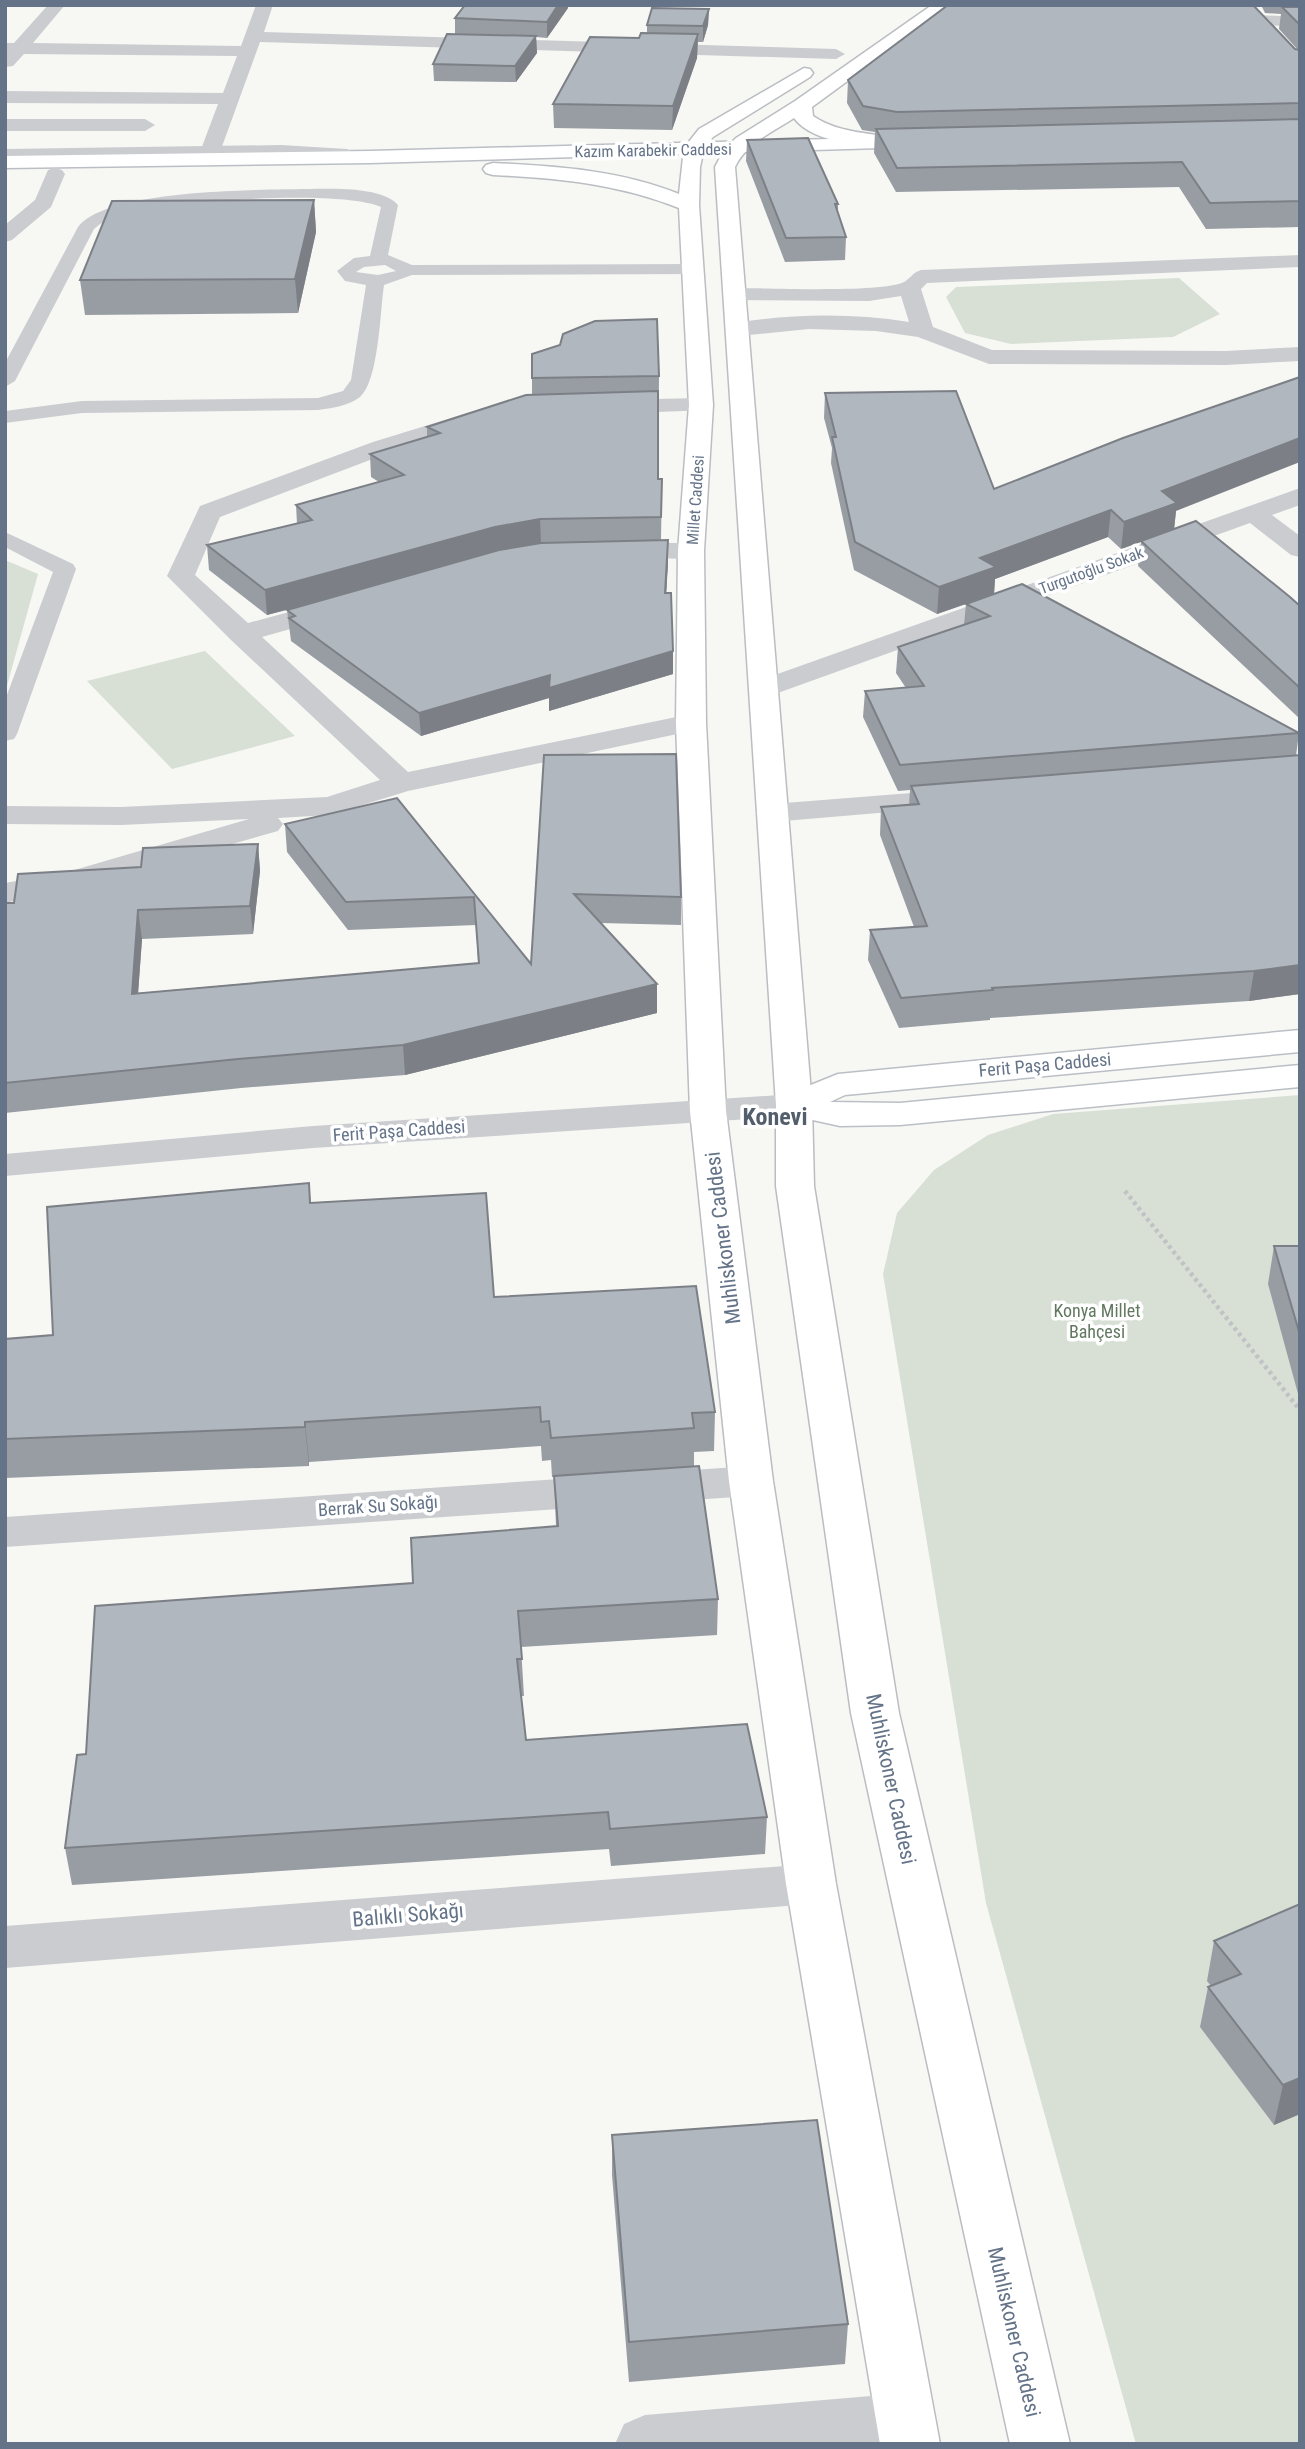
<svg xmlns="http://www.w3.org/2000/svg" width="1305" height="2449" font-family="'Roboto Condensed',sans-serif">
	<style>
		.green { fill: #d8e0d5 }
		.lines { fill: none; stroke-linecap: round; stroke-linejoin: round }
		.secondary-casing { stroke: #bbbfc5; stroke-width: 3 }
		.primary-casing { stroke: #babdc2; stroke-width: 3 }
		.path { stroke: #c0c2c5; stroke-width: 4.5; stroke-dasharray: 3.5 3.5; stroke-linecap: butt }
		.service { fill: #caccd0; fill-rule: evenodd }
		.minor { fill: #caccd0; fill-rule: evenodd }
		.tertiary { fill: #caccd0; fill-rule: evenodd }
		.secondary { fill: #fff; fill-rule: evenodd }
		.primary { fill: #fff; fill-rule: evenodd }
		.wall { fill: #989da4 }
		.shaded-wall { fill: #7c8086 }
		.building { fill: #b1b7bf; stroke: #7c8086; stroke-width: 2 }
		.labels { text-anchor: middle; stroke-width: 7; stroke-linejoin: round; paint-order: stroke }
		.far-street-label { font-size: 16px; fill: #647388; stroke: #fff }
		.street-label { font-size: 18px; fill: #647388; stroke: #fff }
		.park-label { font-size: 18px; fill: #627960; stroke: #fff }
		.near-street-label { font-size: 21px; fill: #647388; stroke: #fff }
		.district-label { font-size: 24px; font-weight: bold; fill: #535e6c; stroke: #fff }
	</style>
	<rect width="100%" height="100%" fill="#f7f8f4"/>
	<g class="green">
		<path d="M 1179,278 L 1220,314 L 1173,337 L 1011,344 L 965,333 L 946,297 L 956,287 Z"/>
		<path d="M 5,560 L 38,574 L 5,693 Z"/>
		<path d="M 205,651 L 295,736 L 172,769 L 87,681 Z"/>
		<path d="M 1300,1095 L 1300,2444 L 1136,2444 L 986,1903 L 883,1274 L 897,1213 L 934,1170 L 988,1135 L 1053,1114 Z"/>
	</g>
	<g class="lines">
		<g class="secondary-casing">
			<g id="secondary">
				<path d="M 909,137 L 919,143 L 916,147 L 370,163 L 5,168 L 5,156 L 370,151 Z"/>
				<path d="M 1300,1030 L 1300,1052 L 845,1095 L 830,1102 L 900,1103 L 1300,1065 L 1300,1087 L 900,1125 L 840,1126 L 781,1113 L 776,1105 L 781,1097 L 838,1074 Z"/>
			</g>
		</g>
		<g class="primary-casing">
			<g id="primary">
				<path d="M 932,5 L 951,5 L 812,107 L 813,116 C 841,135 873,132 905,140 L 908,144 L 905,148 L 898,150 C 868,146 813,144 794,118 C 773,132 746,143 735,167 L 812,1105 L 814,1186 L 899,1713 L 1070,2444 L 1010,2444 L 851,1713 L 776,1186 L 776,1105 L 715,167 L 724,150 L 736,138 L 795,101 Z"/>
				<path d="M 804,68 L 810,69 L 813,73 L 810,77 L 713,137 L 704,149 L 700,167 L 699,205 L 713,405 L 704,551 L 706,723 L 726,1111 L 773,1481 L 836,1884 L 940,2444 L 880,2444 L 786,1884 L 729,1481 L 690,1111 L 676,723 L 678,551 L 689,405 L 679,208 C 618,184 558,178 493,175 L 486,173 L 483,169 L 486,165 L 493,163 C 556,166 620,170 679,194 L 684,148 L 699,129 Z"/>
			</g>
		</g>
		<path class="path" d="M 1125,1191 L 1300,1410"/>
		<g class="service">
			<path d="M 306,189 C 330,189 381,186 398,205 L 388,255 L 412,265 L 693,264 L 702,269 L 693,274 L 412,275 L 384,285 C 380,312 379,380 360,397 C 349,406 331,408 318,410 L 82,413 L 5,423 L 5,411 L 82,401 L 318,398 L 343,391 L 351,380 L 366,285 L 345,281 L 337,271 L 354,258 L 370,256 L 381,207 C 337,189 171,201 122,214 C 112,216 102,222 94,229 L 15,381 L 5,387 L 5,363 L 78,227 C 107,189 258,190 306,189 ZM 385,265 L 396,271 L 378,275 L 356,272 L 364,267 Z"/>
			<path d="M 5,532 L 73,564 L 76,569 L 17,734 L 14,739 L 5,741 L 5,700 L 53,572 L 5,547 Z"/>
		</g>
		<g class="minor">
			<path d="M 48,5 L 65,5 L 33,43 L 241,46 L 256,5 L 273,5 L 264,32 L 836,49 L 845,54 L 836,59 L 260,42 L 220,152 L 210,158 L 200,152 L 218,104 L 5,103 L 5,91 L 223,93 L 237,56 L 24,54 L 13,66 L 5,67 L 5,43 L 14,43 Z"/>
			<path d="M 5,119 L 145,119 L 155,125 L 145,131 L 5,131 Z"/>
			<path d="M 55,168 L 62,170 L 65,174 L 51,207 L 12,240 L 5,242 L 5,225 L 35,200 L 48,170 Z"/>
			<path d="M 1300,255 L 1300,267 L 927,283 L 921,289 L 933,327 L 992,350 L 1226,351 L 1300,347 L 1300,361 L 1226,365 L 989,364 L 918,337 L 876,331 L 809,329 L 739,336 L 731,334 L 728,329 L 731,324 L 739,322 C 796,314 852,313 909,322 L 901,296 L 869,301 L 728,300 L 725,295 L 728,290 L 736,288 C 766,288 883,293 904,282 C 911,278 912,273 921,270 Z"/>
			<path d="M 701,398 L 709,400 L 713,405 L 709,410 L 606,414 L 597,412 L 594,407 L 597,402 L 606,400 Z"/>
			<path d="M 477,410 L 486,412 L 489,417 L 486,422 L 391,452 L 220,517 L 195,575 L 248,623 L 337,599 L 347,601 L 351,607 L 347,613 L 262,637 L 408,772 L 691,714 L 701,717 L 706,723 L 701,729 L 408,791 L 330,815 L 278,818 L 283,824 L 278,831 L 95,883 L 5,903 L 5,883 L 71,871 L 249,819 L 121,825 L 5,824 L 5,806 L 121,807 L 327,797 L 380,780 L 231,640 L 167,576 L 200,506 L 373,442 Z"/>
			<path d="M 1300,488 L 1300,505 L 1272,515 L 1300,536 L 1300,557 L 1291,555 L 1250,523 L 775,694 L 765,697 L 755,694 L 750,688 L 755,682 Z"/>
			<path d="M 614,543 L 691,543 L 700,545 L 704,551 L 700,557 L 691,559 L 605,557 L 601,551 L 605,545 Z"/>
			<path d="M 962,789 L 973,791 L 977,798 L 973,805 L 772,822 L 761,820 L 756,813 L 761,806 L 772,804 Z"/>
			<path d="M 794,1094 L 807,1097 L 812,1105 L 807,1113 L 794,1116 L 313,1148 L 5,1176 L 5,1154 L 313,1126 Z"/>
			<path d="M 751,1466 L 766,1471 L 773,1481 L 766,1491 L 751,1496 L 5,1547 L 5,1517 Z"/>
			<path d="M 811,1864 L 829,1870 L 836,1884 L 829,1898 L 811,1904 L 5,1968 L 5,1926 Z"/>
			<path d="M 906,2393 L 927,2401 L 936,2421 L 927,2441 L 920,2444 L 615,2444 L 624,2424 L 645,2415 Z"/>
		</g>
		<g class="tertiary">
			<path d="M 1214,13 L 1300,17 L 1300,27 L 1208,22 L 1205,18 Z"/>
			<path d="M 281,145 L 347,149 L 357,155 L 347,161 L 281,157 L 5,161 L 5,149 Z"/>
		</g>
		<use href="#secondary" class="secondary"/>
		<use href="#primary" class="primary"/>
	</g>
	<g class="wall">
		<path d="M 1261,5 L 1300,5 L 1300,227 L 1206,229 L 1179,187 L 896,192 L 874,153 L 875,132 L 862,130 L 847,103 L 848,80 L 1298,50 L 1279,29 L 1281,14 L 1265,13 Z"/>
		<path d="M 568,8 L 547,38 L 536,37 L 537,53 L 516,82 L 434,81 L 433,64 L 455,34 L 455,18 Z"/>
		<path d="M 709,9 L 708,25 L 703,42 L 698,42 L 697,58 L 672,130 L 554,128 L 553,104 L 647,33 L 647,25 Z"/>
		<path d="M 747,140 L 838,204 L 838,213 L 846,237 L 845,260 L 785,262 L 746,161 Z"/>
		<path d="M 314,200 L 316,232 L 298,313 L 85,315 L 80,280 Z"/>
		<path d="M 532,354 L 659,376 L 658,479 L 662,479 L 661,540 L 668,562 L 666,593 L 673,651 L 673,674 L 549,711 L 549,698 L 421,736 L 291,641 L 287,610 L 267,615 L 209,570 L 207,545 L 297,524 L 296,505 L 379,482 L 371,477 L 370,454 L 427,437 L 427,427 L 532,395 Z"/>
		<path d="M 825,393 L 994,489 L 1176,511 L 1174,529 L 1300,606 L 1300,719 L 1138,566 L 1141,542 L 1121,549 L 1108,537 L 995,579 L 994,594 L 1299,733 L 1296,756 L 1300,755 L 1300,994 L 1249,1001 L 990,1018 L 990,1020 L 899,1028 L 868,960 L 870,930 L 914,927 L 880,835 L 881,807 L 909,805 L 910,790 L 898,791 L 863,717 L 865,691 L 906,688 L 896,673 L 898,647 L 964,625 L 966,604 L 937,614 L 854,570 L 831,463 L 832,448 L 824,418 Z"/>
		<path d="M 544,755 L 681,897 L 681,925 L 601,923 L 657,984 L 657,1013 L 405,1075 L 241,1088 L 5,1113 L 5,903 L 14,903 L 141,867 L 258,844 L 260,871 L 253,934 L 142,939 L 138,993 L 478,963 L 476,925 L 348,930 L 287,852 L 285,824 L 397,798 L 531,964 Z"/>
		<path d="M 309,1183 L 311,1203 L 494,1297 L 715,1412 L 714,1451 L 694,1452 L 694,1466 L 718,1599 L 717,1635 L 521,1647 L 524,1696 L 521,1696 L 526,1740 L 767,1817 L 765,1854 L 611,1866 L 609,1849 L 72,1885 L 65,1848 L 86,1754 L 413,1583 L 556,1526 L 554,1477 L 552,1477 L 551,1460 L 542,1461 L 541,1446 L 309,1462 L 309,1466 L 5,1478 L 5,1339 L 53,1335 Z"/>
		<path d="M 1274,1246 L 1300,1246 L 1300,1401 L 1268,1284 Z"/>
		<path d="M 1300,1904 L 1300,2114 L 1274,2125 L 1200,2027 L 1208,1987 L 1211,1986 L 1207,1981 L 1214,1941 Z"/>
		<path d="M 612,2135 L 848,2324 L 845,2364 L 629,2382 L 612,2175 Z"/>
	</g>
	<g class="shaded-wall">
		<path d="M 558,5 L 568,5 L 568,8 L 547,38 L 547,22 Z"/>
		<path d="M 709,9 L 708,25 L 703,42 L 703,26 Z"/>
		<path d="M 698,34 L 697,58 L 672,130 L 673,106 Z"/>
		<path d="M 536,36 L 537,53 L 516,82 L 515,66 Z"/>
		<path d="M 314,200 L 316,232 L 298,313 L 295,279 Z"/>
		<path d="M 1300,438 L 1300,462 L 1176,511 L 1174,530 L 1121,549 L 1124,522 L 1162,491 Z"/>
		<path d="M 1111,510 L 1108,537 L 995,579 L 994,594 L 937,614 L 939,587 L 980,558 Z"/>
		<path d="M 540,519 L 541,543 L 496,551 L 267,615 L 265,590 L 495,527 Z"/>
		<path d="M 668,540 L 668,562 L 665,616 L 665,593 Z"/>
		<path d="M 673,651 L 673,674 L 549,711 L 549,698 L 421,736 L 419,713 L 550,675 Z"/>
		<path d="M 258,844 L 260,871 L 253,934 L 250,906 Z"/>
		<path d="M 138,910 L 142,939 L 136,1022 L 132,994 Z"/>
		<path d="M 1300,965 L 1300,994 L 1249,1001 L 1254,971 Z"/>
		<path d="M 657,984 L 657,1013 L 405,1075 L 403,1045 Z"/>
		<path d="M 305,1422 L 309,1462 L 309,1466 L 305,1427 Z"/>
		<path d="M 1300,2078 L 1300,2114 L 1274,2125 L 1283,2085 Z"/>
	</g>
	<g class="building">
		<path d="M 465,5 L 558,5 L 547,22 L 455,18 Z"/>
		<path d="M 948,5 L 1253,5 L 1295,49 L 1300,50 L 1300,103 L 897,112 L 863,106 L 848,80 Z"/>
		<path d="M 1282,7 L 1300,7 L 1300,25 Z"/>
		<path d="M 652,8 L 709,9 L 703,26 L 647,25 Z"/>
		<path d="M 641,33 L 698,34 L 673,106 L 553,104 L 590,37 L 639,38 Z"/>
		<path d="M 447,34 L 536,36 L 515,66 L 433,64 Z"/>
		<path d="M 1300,119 L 1300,201 L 1210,203 L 1182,162 L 897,168 L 876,129 Z"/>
		<path d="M 808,138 L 838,204 L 835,204 L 846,237 L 786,238 L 747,140 Z"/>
		<path d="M 314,200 L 295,279 L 80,280 L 112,201 Z"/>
		<path d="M 657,319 L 659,376 L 532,378 L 532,354 L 560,345 L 563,334 L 595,321 Z"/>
		<path d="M 1300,377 L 1300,438 L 1162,491 L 1177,503 L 1124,522 L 1111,510 L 980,558 L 996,567 L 939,587 L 855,542 L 832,437 L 836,437 L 825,393 L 956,391 L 994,489 L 1123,438 Z"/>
		<path d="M 658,391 L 658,479 L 662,479 L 661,517 L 540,519 L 495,527 L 265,590 L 207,545 L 312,520 L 296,505 L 404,475 L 370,454 L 440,433 L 427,427 L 526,395 Z"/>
		<path d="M 1196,521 L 1290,597 L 1300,606 L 1300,688 L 1141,541 Z"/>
		<path d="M 668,540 L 665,593 L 671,593 L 673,651 L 549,688 L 550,675 L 419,713 L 289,618 L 295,616 L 287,610 L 499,550 L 541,543 Z"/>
		<path d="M 1022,584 L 1299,733 L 900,765 L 865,691 L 924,686 L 898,647 L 990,616 L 966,604 Z"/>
		<path d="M 676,754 L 681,897 L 574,894 L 657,984 L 403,1045 L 238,1059 L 5,1083 L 5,903 L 14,903 L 18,874 L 141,867 L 143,848 L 258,844 L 250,906 L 138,910 L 132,994 L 479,963 L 474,897 L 346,902 L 285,824 L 397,798 L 531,964 L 544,755 Z"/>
		<path d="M 1300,755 L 1300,965 L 1254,971 L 992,988 L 993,990 L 901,998 L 870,930 L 927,926 L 881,807 L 919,804 L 911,786 Z"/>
		<path d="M 309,1183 L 310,1203 L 486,1193 L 494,1297 L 696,1286 L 715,1412 L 692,1413 L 694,1428 L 551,1438 L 549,1421 L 541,1422 L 540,1407 L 305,1422 L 305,1427 L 5,1439 L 5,1339 L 53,1335 L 47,1207 Z"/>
		<path d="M 1274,1246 L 1300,1246 L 1300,1335 Z"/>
		<path d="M 699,1466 L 718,1599 L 518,1611 L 522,1659 L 517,1659 L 526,1740 L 747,1724 L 767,1817 L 610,1829 L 608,1812 L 65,1848 L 77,1755 L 86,1754 L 95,1606 L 413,1583 L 411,1538 L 558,1526 L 554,1476 Z"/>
		<path d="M 1300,1904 L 1300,2078 L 1283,2085 L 1208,1987 L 1241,1974 L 1214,1941 Z"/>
		<path d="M 817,2120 L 848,2324 L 629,2342 L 612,2135 Z"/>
	</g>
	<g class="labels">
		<g class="far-street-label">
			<text transform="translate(653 150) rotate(-1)" y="6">Kazım Karabekir Caddesi</text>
			<text transform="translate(695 500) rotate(-86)" y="6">Millet Caddesi</text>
			<text transform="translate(1091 570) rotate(-20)" y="6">Turgutoğlu Sokak</text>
		</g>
		<g class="street-label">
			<text transform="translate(1045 1065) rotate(-5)" y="6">Ferit Paşa Caddesi</text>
			<text transform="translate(399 1131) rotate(-4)" y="6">Ferit Paşa Caddesi</text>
			<text transform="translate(378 1506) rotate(-4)" y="6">Berrak Su Sokağı</text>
		</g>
		<g class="park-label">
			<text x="1097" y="1317">Konya Millet<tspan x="1097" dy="21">Bahçesi</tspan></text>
		</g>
		<g class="near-street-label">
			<text transform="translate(723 1238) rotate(-97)" y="7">Muhliskoner Caddesi</text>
			<text transform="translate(891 1779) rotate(78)" y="7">Muhliskoner Caddesi</text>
			<text transform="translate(408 1915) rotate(-5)" y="7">Balıklı Sokağı</text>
			<text transform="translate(1014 2332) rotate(77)" y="7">Muhliskoner Caddesi</text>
		</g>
		<g class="district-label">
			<text x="775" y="1125">Konevi</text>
		</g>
	</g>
	<rect width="1305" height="2449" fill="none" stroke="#647388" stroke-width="14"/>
</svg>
